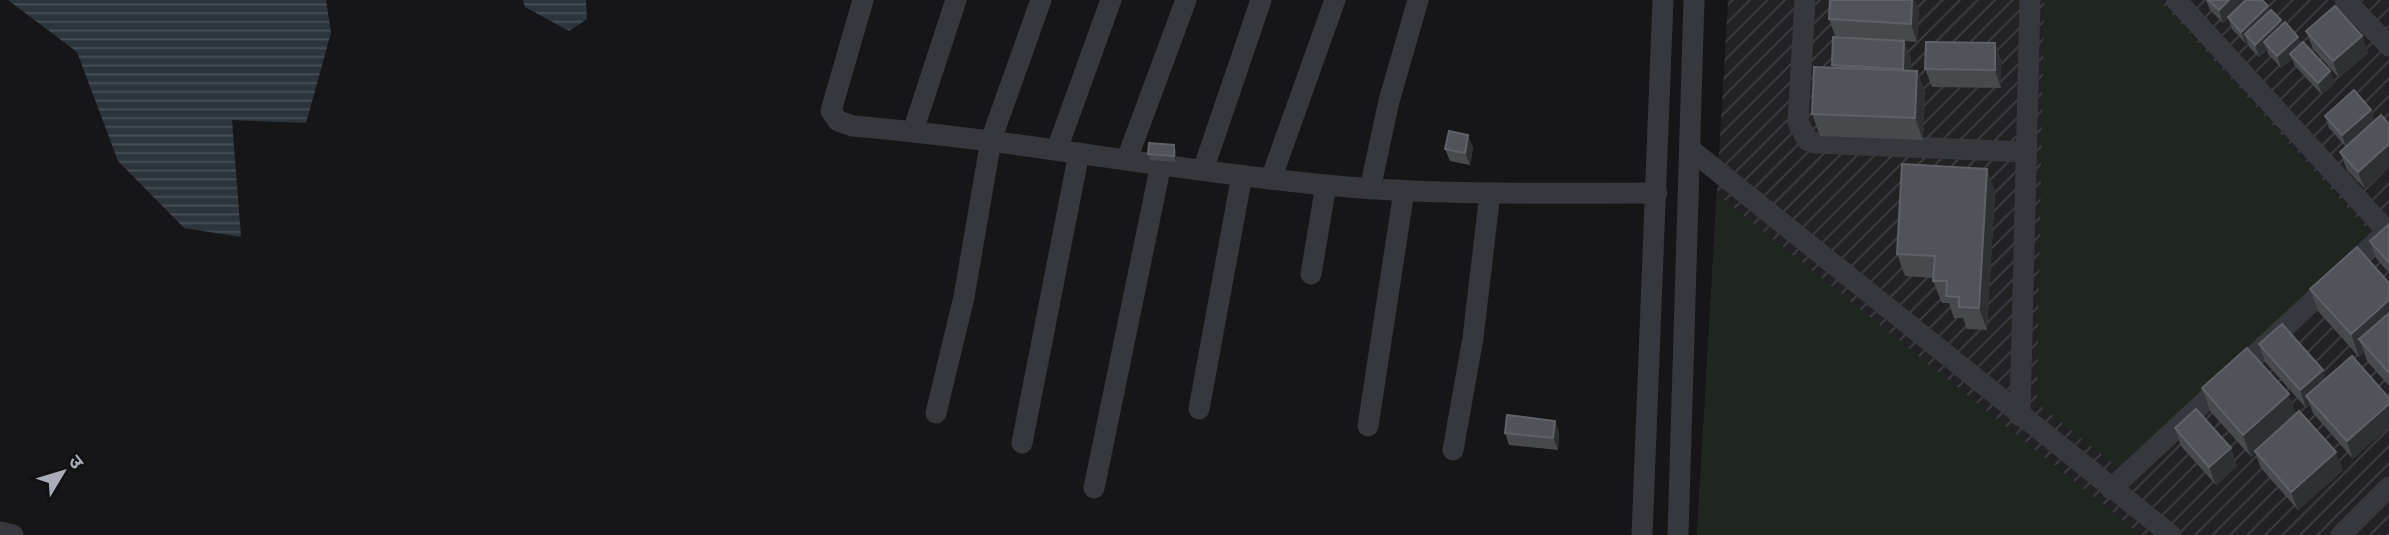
<svg xmlns="http://www.w3.org/2000/svg" width="2389" height="535" font-family="'Roboto Condensed','Noto Sans Devanagari',sans-serif">
	<style>
		.industrial { fill: url(#industrial-furrows) }
		.park { fill: #1e261f }
		.water { fill: url(#water-rules) }
		.lines { fill: none; stroke-linecap: round; stroke-linejoin: round }
		.minor { stroke: #37383d; stroke-width: 21 }
		.wall { fill: #47494d }
		.shaded-wall { fill: #2f3033 }
		.building { fill: #525359; stroke: #5f6168; stroke-width: 2 }
	</style>
	<defs>
		<pattern id="industrial-furrows" width="10" height="10" patternUnits="userSpaceOnUse" patternTransform="scale(1.75)"><rect width="10" height="10" fill="#222225"/><path d="M-1 1l2-2M0 10L10 0M9 11l2-2" fill="none" stroke="#3f3f43"/></pattern>
		<pattern id="water-rules" width="6" height="5" patternUnits="userSpaceOnUse" patternTransform="scale(1.75)"><rect width="6" height="5" fill="#2c353c"/><path d="M0 2.5h6" fill="none" stroke="#485056"/></pattern>
	</defs>
	<rect width="100%" height="100%" fill="#161618"/>
	<path class="industrial" d="M 1728,0 L 2389,0 L 2389,535 L 1697,535 Z"/>
	<g class="park">
		<path d="M 2044,0 L 2159,0 L 2372,235 L 2120,469 L 2037,403 Z"/>
		<path d="M 1717,194 L 2141,535 L 1697,535 Z"/>
	</g>
	<g class="water">
		<path d="M 0,0 L 326,0 L 331,33 L 306,123 L 232,120 L 241,237 L 184,228 L 118,161 L 77,52 L 8,0 Z"/>
		<path d="M 523,0 L 586,0 L 587,19 L 569,31 L 525,7 Z"/>
	</g>
	<g class="lines">
		<g class="minor">
			<path d="M 863,0 L 831,111 L 838,121 L 853,126 C 1005,139 1154,167 1306,183 C 1422,196 1540,193 1657,193"/>
			<path d="M 1805,0 L 1798,122 L 1807,140 L 1816,143 L 2025,152"/>
			<path d="M 2176,0 L 2388,232"/>
			<path d="M 2345,0 L 2389,46"/>
			<path d="M 913,131 L 956,0"/>
			<path d="M 1057,149 L 1111,0"/>
			<path d="M 1690,149 L 2171,535"/>
			<path d="M 1127,159 L 1186,0"/>
			<path d="M 1203,170 L 1261,0"/>
			<path d="M 1271,179 L 1335,0"/>
			<path d="M 1370,189 L 1389,101 L 1418,0"/>
			<path d="M 1311,274 L 1326,185"/>
			<path d="M 1199,409 L 1242,175"/>
			<path d="M 936,413 L 964,297 L 991,140 L 1041,0"/>
			<path d="M 2020,416 L 2030,0"/>
			<path d="M 1368,426 L 1404,191"/>
			<path d="M 1022,443 L 1079,153"/>
			<path d="M 1453,450 L 1473,338 L 1490,193"/>
			<path d="M 1094,488 L 1161,164"/>
			<path d="M 2111,489 L 2389,230"/>
			<path d="M 0,532 L 13,535"/>
			<path d="M 1642,535 L 1663,0"/>
			<path d="M 1678,535 L 1694,0"/>
			<path d="M 2341,535 L 2389,487"/>
		</g>
	</g>
	<g class="wall">
		<path d="M 2206,0 L 2246,0 L 2270,11 L 2281,20 L 2282,24 L 2298,37 L 2301,44 L 2330,71 L 2335,83 L 2322,95 L 2295,66 L 2292,59 L 2281,68 L 2268,54 L 2267,50 L 2259,57 L 2249,47 L 2247,42 L 2246,44 L 2232,29 L 2228,18 L 2223,23 L 2210,10 Z"/>
		<path d="M 1919,10 L 1917,42 L 1835,36 L 1829,19 Z"/>
		<path d="M 2306,31 L 2362,36 L 2368,53 L 2339,78 L 2313,49 Z"/>
		<path d="M 1904,41 L 1911,59 L 1910,71 L 1917,71 L 1925,93 L 1923,140 L 1820,136 L 1812,114 L 1833,67 L 1832,65 Z"/>
		<path d="M 1995,43 L 2001,61 L 2001,88 L 1932,87 L 1925,69 Z"/>
		<path d="M 2354,90 L 2365,189 L 2347,170 L 2340,152 L 2346,147 L 2329,128 L 2325,116 Z"/>
		<path d="M 1473,147 L 1470,165 L 1450,161 L 1445,149 Z"/>
		<path d="M 1176,151 L 1176,162 L 1150,160 L 1148,154 Z"/>
		<path d="M 1995,191 L 1987,330 L 1967,329 L 1963,318 L 1954,318 L 1949,303 L 1942,303 L 1933,281 L 1934,278 L 1905,276 L 1897,254 Z"/>
		<path d="M 2389,224 L 2389,273 L 2376,258 L 2370,241 Z"/>
		<path d="M 2389,283 L 2389,386 L 2367,361 L 2364,352 L 2359,357 L 2318,311 L 2310,289 Z"/>
		<path d="M 2259,344 L 2323,370 L 2353,459 L 2313,413 L 2310,405 L 2306,408 L 2265,362 Z"/>
		<path d="M 2202,388 L 2296,414 L 2343,470 L 2298,510 L 2261,468 L 2255,453 L 2251,457 L 2210,411 Z"/>
		<path d="M 1555,421 L 1559,433 L 1558,450 L 1509,445 L 1505,433 Z"/>
		<path d="M 2175,428 L 2231,448 L 2237,466 L 2216,485 L 2181,446 Z"/>
	</g>
	<g class="shaded-wall">
		<path d="M 1912,0 L 1915,0 L 1919,10 L 1917,42 L 1911,24 Z"/>
		<path d="M 2229,0 L 2245,0 L 2223,23 L 2219,10 Z"/>
		<path d="M 2268,6 L 2272,19 L 2245,34 L 2247,42 L 2246,44 L 2241,32 Z"/>
		<path d="M 2281,20 L 2285,32 L 2264,42 L 2267,50 L 2259,57 L 2255,45 Z"/>
		<path d="M 2362,36 L 2368,53 L 2339,78 L 2333,61 Z"/>
		<path d="M 2298,37 L 2302,49 L 2290,54 L 2292,59 L 2281,68 L 2277,56 Z"/>
		<path d="M 1904,41 L 1911,59 L 1910,86 L 1903,69 Z"/>
		<path d="M 1995,43 L 2001,61 L 2001,88 L 1995,70 Z"/>
		<path d="M 1917,71 L 1925,93 L 1923,140 L 1915,118 Z"/>
		<path d="M 2330,71 L 2335,83 L 2322,95 L 2318,83 Z"/>
		<path d="M 2371,110 L 2376,122 L 2346,147 L 2342,135 Z"/>
		<path d="M 1468,135 L 1473,147 L 1470,165 L 1465,153 Z"/>
		<path d="M 2389,144 L 2389,167 L 2365,189 L 2358,172 Z"/>
		<path d="M 1174,145 L 1176,151 L 1176,162 L 1174,156 Z"/>
		<path d="M 1987,169 L 1995,191 L 1987,330 L 1979,308 Z"/>
		<path d="M 2389,300 L 2389,330 L 2359,339 L 2364,352 L 2359,357 L 2351,334 Z"/>
		<path d="M 2323,370 L 2329,387 L 2306,396 L 2310,405 L 2306,408 L 2300,390 Z"/>
		<path d="M 2289,394 L 2297,416 L 2255,451 L 2255,453 L 2251,457 L 2243,435 Z"/>
		<path d="M 2389,404 L 2389,427 L 2353,459 L 2347,441 Z"/>
		<path d="M 1555,421 L 1559,433 L 1558,450 L 1553,438 Z"/>
		<path d="M 2231,448 L 2237,466 L 2216,485 L 2209,467 Z"/>
		<path d="M 2336,452 L 2343,470 L 2298,510 L 2291,492 Z"/>
	</g>
	<g class="building">
		<path d="M 1830,0 L 1912,0 L 1911,24 L 1829,19 Z"/>
		<path d="M 2208,0 L 2229,0 L 2219,10 Z"/>
		<path d="M 2246,0 L 2262,0 L 2268,6 L 2241,32 L 2228,17 Z"/>
		<path d="M 2335,6 L 2362,36 L 2333,61 L 2306,31 Z"/>
		<path d="M 2271,10 L 2281,20 L 2255,45 L 2245,34 Z"/>
		<path d="M 2285,22 L 2298,37 L 2277,56 L 2264,42 Z"/>
		<path d="M 1833,37 L 1904,41 L 1903,69 L 1832,65 Z"/>
		<path d="M 1926,42 L 1995,43 L 1995,70 L 1925,69 Z"/>
		<path d="M 2303,42 L 2330,71 L 2318,83 L 2290,54 Z"/>
		<path d="M 1814,67 L 1917,71 L 1915,118 L 1812,114 Z"/>
		<path d="M 2354,90 L 2371,110 L 2342,135 L 2325,116 Z"/>
		<path d="M 2381,115 L 2389,124 L 2389,144 L 2358,172 L 2340,152 Z"/>
		<path d="M 1449,131 L 1468,135 L 1465,153 L 1445,149 Z"/>
		<path d="M 1149,143 L 1174,145 L 1174,156 L 1148,154 Z"/>
		<path d="M 1902,164 L 1987,169 L 1979,308 L 1959,307 L 1959,297 L 1946,296 L 1947,281 L 1933,281 L 1935,256 L 1897,254 Z"/>
		<path d="M 2389,224 L 2389,263 L 2370,241 Z"/>
		<path d="M 2357,247 L 2389,283 L 2389,300 L 2351,334 L 2310,289 Z"/>
		<path d="M 2389,313 L 2389,373 L 2359,339 Z"/>
		<path d="M 2282,324 L 2323,370 L 2300,390 L 2259,344 Z"/>
		<path d="M 2247,348 L 2289,394 L 2243,435 L 2202,388 Z"/>
		<path d="M 2352,356 L 2389,398 L 2389,404 L 2347,441 L 2306,396 Z"/>
		<path d="M 2196,409 L 2231,448 L 2209,467 L 2175,428 Z"/>
		<path d="M 2299,411 L 2336,452 L 2291,492 L 2255,451 Z"/>
		<path d="M 1507,415 L 1555,421 L 1553,438 L 1505,433 Z"/>
	</g>
	<g transform="translate(63 472) rotate(52)" stroke="#111113" stroke-width="5" paint-order="stroke">
	<path d="M0-5L12 26L0 18L-12 26Z" fill="#a8adb8"/>
	<text y="-10" font-size="19" font-weight="bold" text-anchor="middle" fill="#a8adb8">उ</text>
	</g>
</svg>
